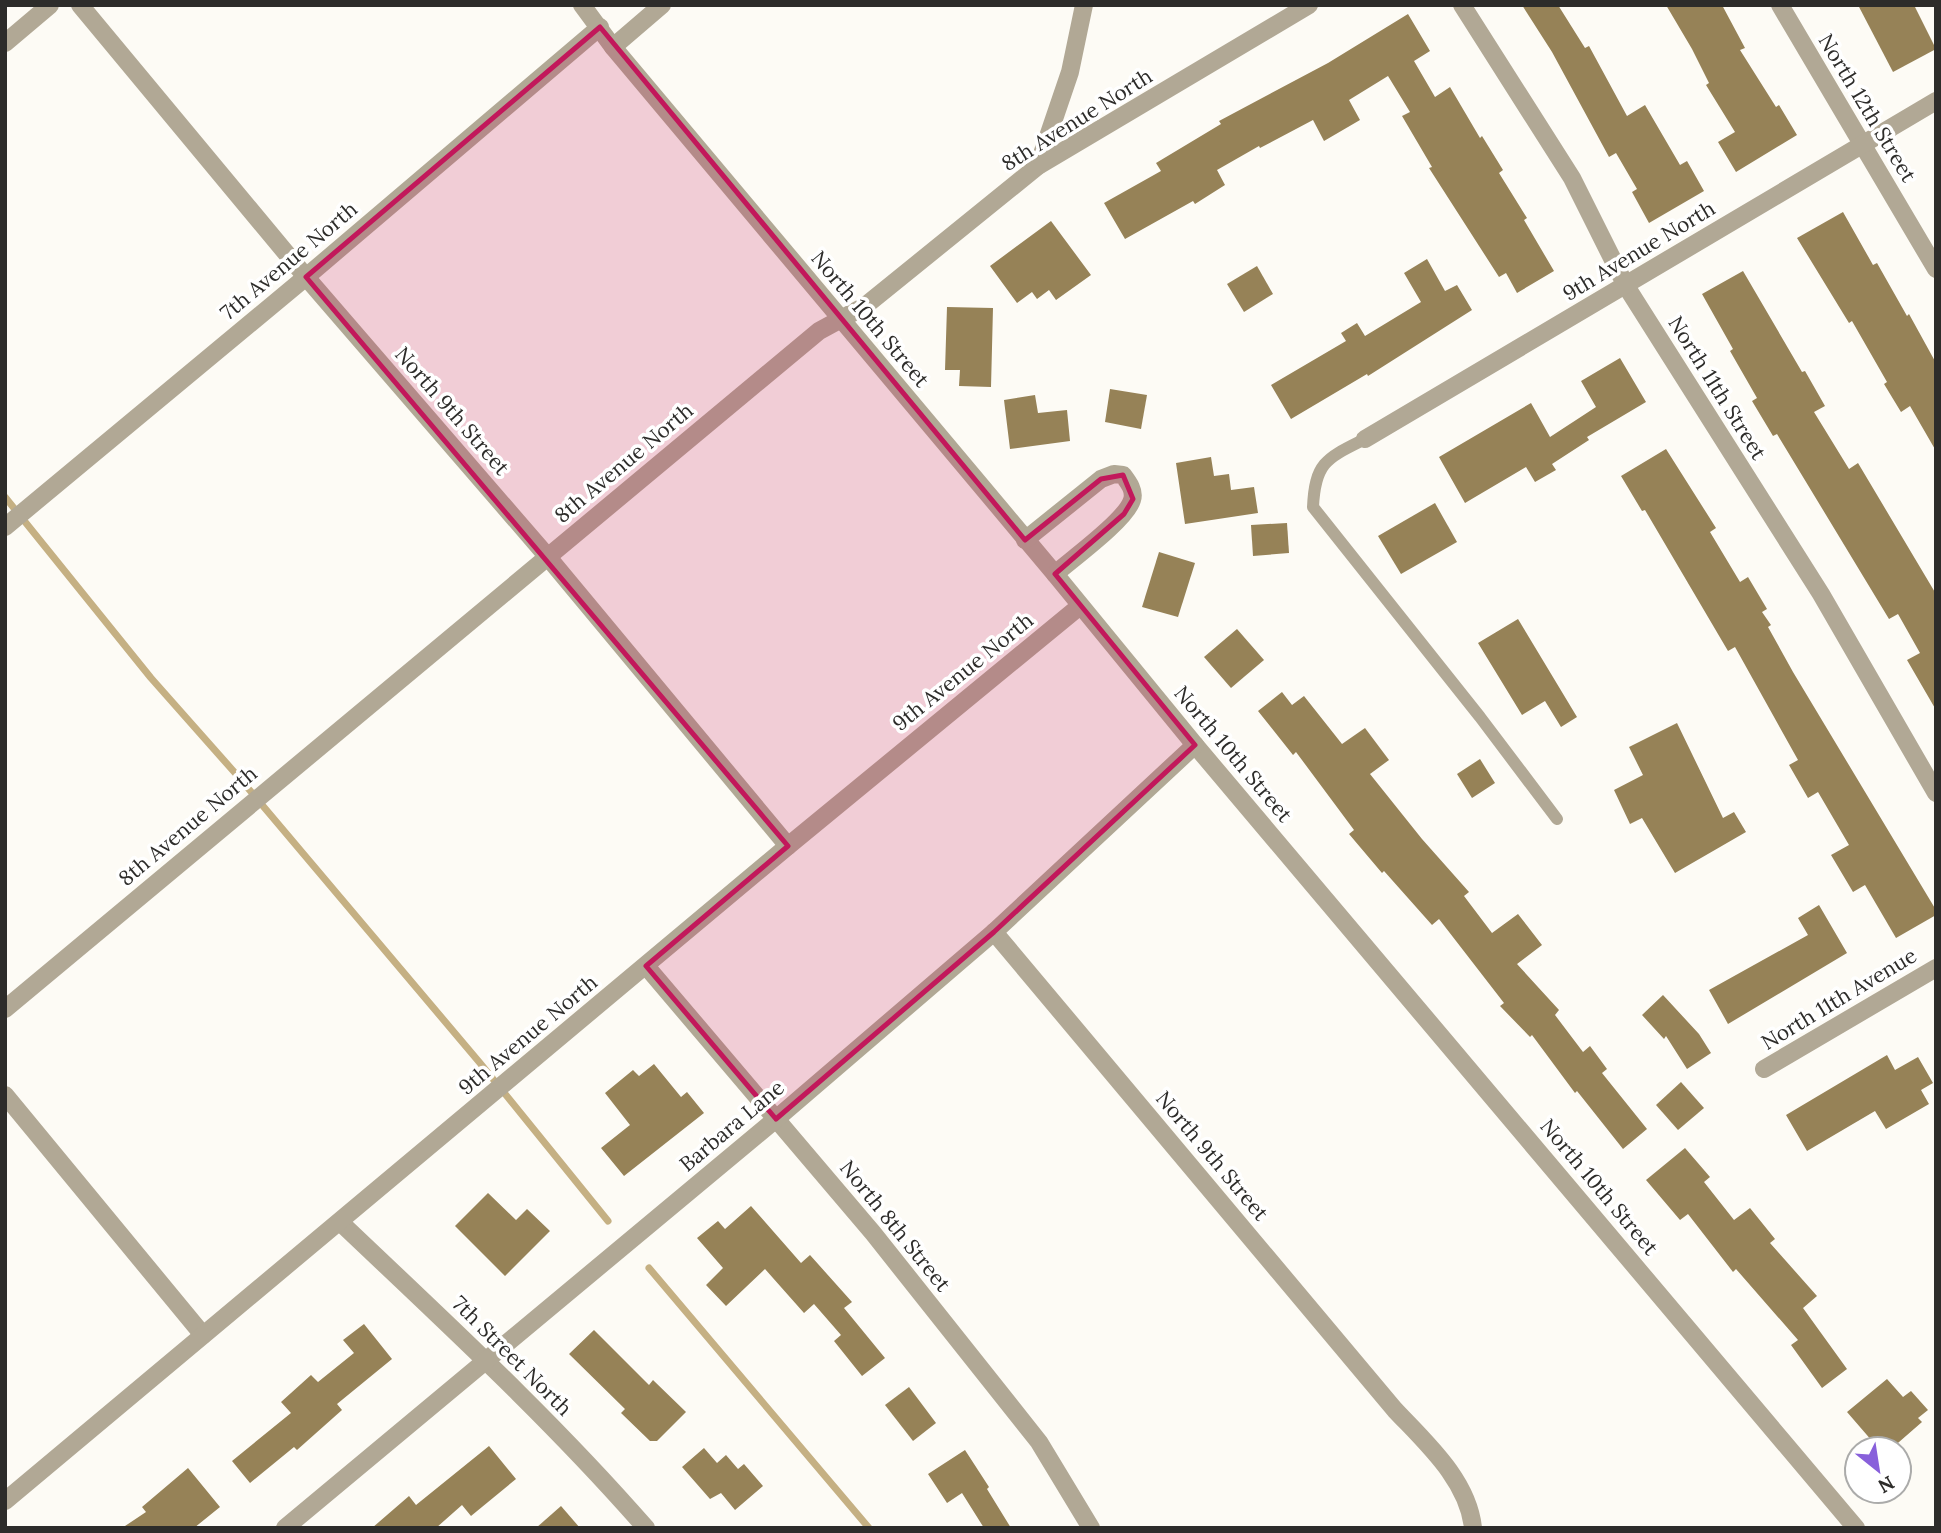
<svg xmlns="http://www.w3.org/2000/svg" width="1941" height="1533" font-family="Lora,serif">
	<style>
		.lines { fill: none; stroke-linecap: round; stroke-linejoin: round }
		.stream { stroke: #c5b083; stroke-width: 7 }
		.building { fill: #968257 }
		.service { stroke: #b1a895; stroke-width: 12 }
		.minor { stroke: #b1a895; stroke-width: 18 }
		.marked { fill: #c2185b; fill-opacity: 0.2; stroke: #c2185b; stroke-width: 5; stroke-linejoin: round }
		.labels { text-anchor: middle; stroke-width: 7; stroke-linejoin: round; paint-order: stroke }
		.street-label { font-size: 21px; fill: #2d2c2a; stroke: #fff }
	</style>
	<rect width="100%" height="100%" fill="#fdfbf5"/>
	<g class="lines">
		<g class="stream">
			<path d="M 5,497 L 151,678 L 236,774 L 480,1063 L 608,1221"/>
			<path d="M 649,1268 L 869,1528"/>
		</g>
	</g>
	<g class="building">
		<path d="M 1522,5 L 1558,5 L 1585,48 L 1589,46 L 1627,116 L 1645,105 L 1680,165 L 1687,161 L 1704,191 L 1649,223 L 1632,192 L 1637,189 L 1616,153 L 1609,157 L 1552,52 Z"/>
		<path d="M 1666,5 L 1722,5 L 1745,48 L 1740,50 L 1776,107 L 1779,105 L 1797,135 L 1736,172 L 1718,142 L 1735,132 L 1706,85 L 1709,83 L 1692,49 Z"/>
		<path d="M 1858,5 L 1914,5 L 1936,49 L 1893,72 Z"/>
		<path d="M 1408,14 L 1430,51 L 1414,61 L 1435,97 L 1450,87 L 1480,138 L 1482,136 L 1503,170 L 1499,173 L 1527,218 L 1524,220 L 1554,271 L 1517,293 L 1506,273 L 1499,277 L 1429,168 L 1432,167 L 1402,116 L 1410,112 L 1388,76 L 1349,100 L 1360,120 L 1324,141 L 1313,120 L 1260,148 L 1259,146 L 1217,170 L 1225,185 L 1195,204 L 1193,201 L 1125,239 L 1104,203 L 1161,171 L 1156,163 L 1221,124 L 1219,121 L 1328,63 Z"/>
		<path d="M 1843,212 L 1873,265 L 1877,263 L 1907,316 L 1909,314 L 1936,363 L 1936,451 L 1910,406 L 1901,412 L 1884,384 L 1887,382 L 1852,321 L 1849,323 L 1797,238 Z"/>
		<path d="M 1051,221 L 1091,275 L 1056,300 L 1049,290 L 1037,299 L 1032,292 L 1017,303 L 990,266 Z"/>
		<path d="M 1427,259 L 1445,291 L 1457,285 L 1472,310 L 1368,376 L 1367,374 L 1291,419 L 1271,385 L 1346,341 L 1341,333 L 1357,323 L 1365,336 L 1421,302 L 1404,273 Z"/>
		<path d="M 1257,266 L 1273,294 L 1244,312 L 1227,284 Z"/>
		<path d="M 1743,271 L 1802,372 L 1805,371 L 1825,406 L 1814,412 L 1849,469 L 1858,463 L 1936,594 L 1936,710 L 1907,660 L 1920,653 L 1898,614 L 1889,619 L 1777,434 L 1773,436 L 1752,401 L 1757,398 L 1730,351 L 1733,349 L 1702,294 Z"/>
		<path d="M 947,307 L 993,308 L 991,387 L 959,386 L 960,370 L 945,370 Z"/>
		<path d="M 1620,358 L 1646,402 L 1587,437 L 1589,440 L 1552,464 L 1556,470 L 1535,482 L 1526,467 L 1465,503 L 1439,457 L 1531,403 L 1550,437 L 1596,407 L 1581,381 Z"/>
		<path d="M 1110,389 L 1147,395 L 1141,429 L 1105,422 Z"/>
		<path d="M 1035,395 L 1038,413 L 1067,410 L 1070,441 L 1010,449 L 1004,400 Z"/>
		<path d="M 1666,449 L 1716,528 L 1710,532 L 1740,582 L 1748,577 L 1767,609 L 1762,612 L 1771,625 L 1768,627 L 1793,672 L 1936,910 L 1936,915 L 1896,938 L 1865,885 L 1853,892 L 1831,855 L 1849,845 L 1818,792 L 1808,798 L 1789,765 L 1798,760 L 1735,647 L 1728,651 L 1645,510 L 1642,511 L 1621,476 Z"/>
		<path d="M 1211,457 L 1214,476 L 1229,474 L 1231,490 L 1254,487 L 1258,513 L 1185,524 L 1176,463 Z"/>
		<path d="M 1435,503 L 1457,542 L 1401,574 L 1378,536 Z"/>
		<path d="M 1287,523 L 1289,553 L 1253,556 L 1251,525 Z"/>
		<path d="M 1159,552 L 1195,563 L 1178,617 L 1142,607 Z"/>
		<path d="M 1518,619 L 1577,717 L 1561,727 L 1545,701 L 1522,715 L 1478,643 Z"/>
		<path d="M 1237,629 L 1264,660 L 1231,688 L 1204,657 Z"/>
		<path d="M 1282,692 L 1292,705 L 1304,696 L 1342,744 L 1365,728 L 1389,760 L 1370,774 L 1422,839 L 1469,892 L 1464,896 L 1492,933 L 1518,914 L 1542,945 L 1517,964 L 1559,1010 L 1555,1015 L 1583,1052 L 1590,1046 L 1607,1069 L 1602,1073 L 1647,1129 L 1623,1149 L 1577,1091 L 1575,1093 L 1532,1035 L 1530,1037 L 1500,1006 L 1504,1003 L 1439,919 L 1432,925 L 1384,871 L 1382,873 L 1349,834 L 1354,830 L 1296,752 L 1293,755 L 1258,711 Z"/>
		<path d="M 1677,723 L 1723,818 L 1734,812 L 1746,832 L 1675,873 L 1642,818 L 1630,824 L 1614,790 L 1643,775 L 1629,747 Z"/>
		<path d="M 1480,759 L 1495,783 L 1472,798 L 1457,774 Z"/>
		<path d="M 1819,905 L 1847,953 L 1728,1024 L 1709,990 L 1808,935 L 1798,918 Z"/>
		<path d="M 1663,995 L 1699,1034 L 1711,1053 L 1687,1069 L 1666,1036 L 1664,1039 L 1642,1015 Z"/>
		<path d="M 1887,1055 L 1895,1070 L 1918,1057 L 1933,1083 L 1921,1090 L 1929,1104 L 1886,1129 L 1875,1111 L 1807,1151 L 1786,1115 Z"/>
		<path d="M 654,1064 L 681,1097 L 687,1092 L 704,1113 L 624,1176 L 601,1148 L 630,1125 L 605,1093 L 633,1070 L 639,1076 Z"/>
		<path d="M 1681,1082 L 1704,1108 L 1678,1130 L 1656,1105 Z"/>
		<path d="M 1685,1148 L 1710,1177 L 1704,1182 L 1734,1220 L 1750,1208 L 1775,1239 L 1770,1243 L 1817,1296 L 1803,1308 L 1847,1369 L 1822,1388 L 1791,1345 L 1798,1340 L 1736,1269 L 1733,1272 L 1688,1214 L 1680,1220 L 1646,1180 Z"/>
		<path d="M 488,1193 L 516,1220 L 527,1209 L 550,1231 L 505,1276 L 455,1226 Z"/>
		<path d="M 751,1206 L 801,1263 L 810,1255 L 852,1302 L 844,1308 L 885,1358 L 862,1376 L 834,1341 L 841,1335 L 814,1304 L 804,1313 L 765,1269 L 726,1306 L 706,1285 L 723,1268 L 697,1238 L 718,1221 L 725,1229 Z"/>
		<path d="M 364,1324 L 392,1359 L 337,1404 L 342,1410 L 297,1450 L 294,1447 L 250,1483 L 232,1461 L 291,1413 L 281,1402 L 311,1375 L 318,1382 L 354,1353 L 343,1340 Z"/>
		<path d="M 594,1330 L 649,1385 L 653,1380 L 686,1412 L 657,1441 L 650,1441 L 621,1413 L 625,1409 L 569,1354 Z"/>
		<path d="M 1887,1379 L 1903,1397 L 1911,1391 L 1928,1410 L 1918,1418 L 1922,1422 L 1891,1449 L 1879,1449 L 1847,1412 Z"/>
		<path d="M 909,1387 L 936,1423 L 913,1441 L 885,1405 Z"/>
		<path d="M 489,1446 L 516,1479 L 471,1516 L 462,1505 L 436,1528 L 372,1528 L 409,1496 L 416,1505 Z"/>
		<path d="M 704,1448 L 717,1463 L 726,1455 L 738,1469 L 744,1464 L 763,1486 L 735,1510 L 721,1493 L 710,1499 L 682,1467 Z"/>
		<path d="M 965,1450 L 989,1487 L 987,1489 L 1011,1528 L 984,1528 L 962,1493 L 947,1503 L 928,1474 Z"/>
		<path d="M 188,1468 L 220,1507 L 194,1528 L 122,1528 L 146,1512 L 142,1507 Z"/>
		<path d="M 561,1506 L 580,1528 L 536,1528 Z"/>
	</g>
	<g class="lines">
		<path class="service" d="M 1365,439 C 1327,458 1315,462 1313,507 L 1480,717 L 1557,819"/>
		<g class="minor">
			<path d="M 80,5 L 306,277 L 547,556 L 788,846"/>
			<path d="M 582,5 L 613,47 L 1055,574 L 1195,745 L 1856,1528"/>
			<path d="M 1462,5 L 1572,178 L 1626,286 L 1821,594 L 1936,793"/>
			<path d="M 1780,5 L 1936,269"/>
			<path d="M 5,43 L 50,5"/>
			<path d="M 613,47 L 662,5"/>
			<path d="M 1038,166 L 1070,72 L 1084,5"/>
			<path d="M 1365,439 L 1936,101"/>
			<path d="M 5,527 L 306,277 L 600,27"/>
			<path d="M 1025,540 L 1101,479 L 1114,474 L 1123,475 C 1129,483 1135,491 1132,500 C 1126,520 1072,559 1055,574"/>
			<path d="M 994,932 L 1395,1410 C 1426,1443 1468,1480 1473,1528"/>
			<path d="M 646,966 L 873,1233 L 1039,1442 L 1091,1528"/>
			<path d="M 5,1009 L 819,331 L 865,306 L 1038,166 L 1309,5"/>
			<path d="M 1764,1069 L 1936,968"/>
			<path d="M 5,1095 L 203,1335"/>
			<path d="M 340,1222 C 444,1321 551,1419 646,1528"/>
			<path d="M 5,1501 L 788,846 L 1080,606"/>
			<path d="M 285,1528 L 776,1119 L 994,932 L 1195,745"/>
		</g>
	</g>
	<path class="marked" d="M 600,27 L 1025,540 L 1101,479 L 1123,475 L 1133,499 L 1124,514 L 1055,574 L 1195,745 L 994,932 L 776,1119 L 646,966 L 788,846 L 306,277 Z"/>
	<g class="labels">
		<g class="street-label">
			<text transform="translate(1867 108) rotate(59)" y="7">North 12th Street</text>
			<text transform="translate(1077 120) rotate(-32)" y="7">8th Avenue North</text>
			<text transform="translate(1639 251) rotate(-31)" y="7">9th Avenue North</text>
			<text transform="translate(289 261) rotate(-40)" y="7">7th Avenue North</text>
			<text transform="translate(870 319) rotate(50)" y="7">North 10th Street</text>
			<text transform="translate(1717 388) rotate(58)" y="7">North 11th Street</text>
			<text transform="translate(452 411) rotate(49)" y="7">North 9th Street</text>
			<text transform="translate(624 463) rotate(-40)" y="7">8th Avenue North</text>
			<text transform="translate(963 672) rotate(-39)" y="7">9th Avenue North</text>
			<text transform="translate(1233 754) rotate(50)" y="7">North 10th Street</text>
			<text transform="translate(188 826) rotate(-40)" y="7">8th Avenue North</text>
			<text transform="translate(1839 999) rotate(-31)" y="7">North 11th Avenue</text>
			<text transform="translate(528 1035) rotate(-40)" y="7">9th Avenue North</text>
			<text transform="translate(732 1126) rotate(-40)" y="7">Barbara Lane</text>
			<text transform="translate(1212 1156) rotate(50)" y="7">North 9th Street</text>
			<text transform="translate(1599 1187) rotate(50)" y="7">North 10th Street</text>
			<text transform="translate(895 1226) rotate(51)" y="7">North 8th Street</text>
			<text transform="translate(512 1356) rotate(45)" y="7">7th Street North</text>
		</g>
	</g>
	<rect width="1941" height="1533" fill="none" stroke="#2d2c2a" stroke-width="14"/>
	<g transform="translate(1878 1470) rotate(150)"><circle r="33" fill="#ffffff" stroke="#ababaa" stroke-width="2"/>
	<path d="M0-5L12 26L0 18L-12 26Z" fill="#8860db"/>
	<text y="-10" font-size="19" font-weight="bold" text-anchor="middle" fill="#2d2c2a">N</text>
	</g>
</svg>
